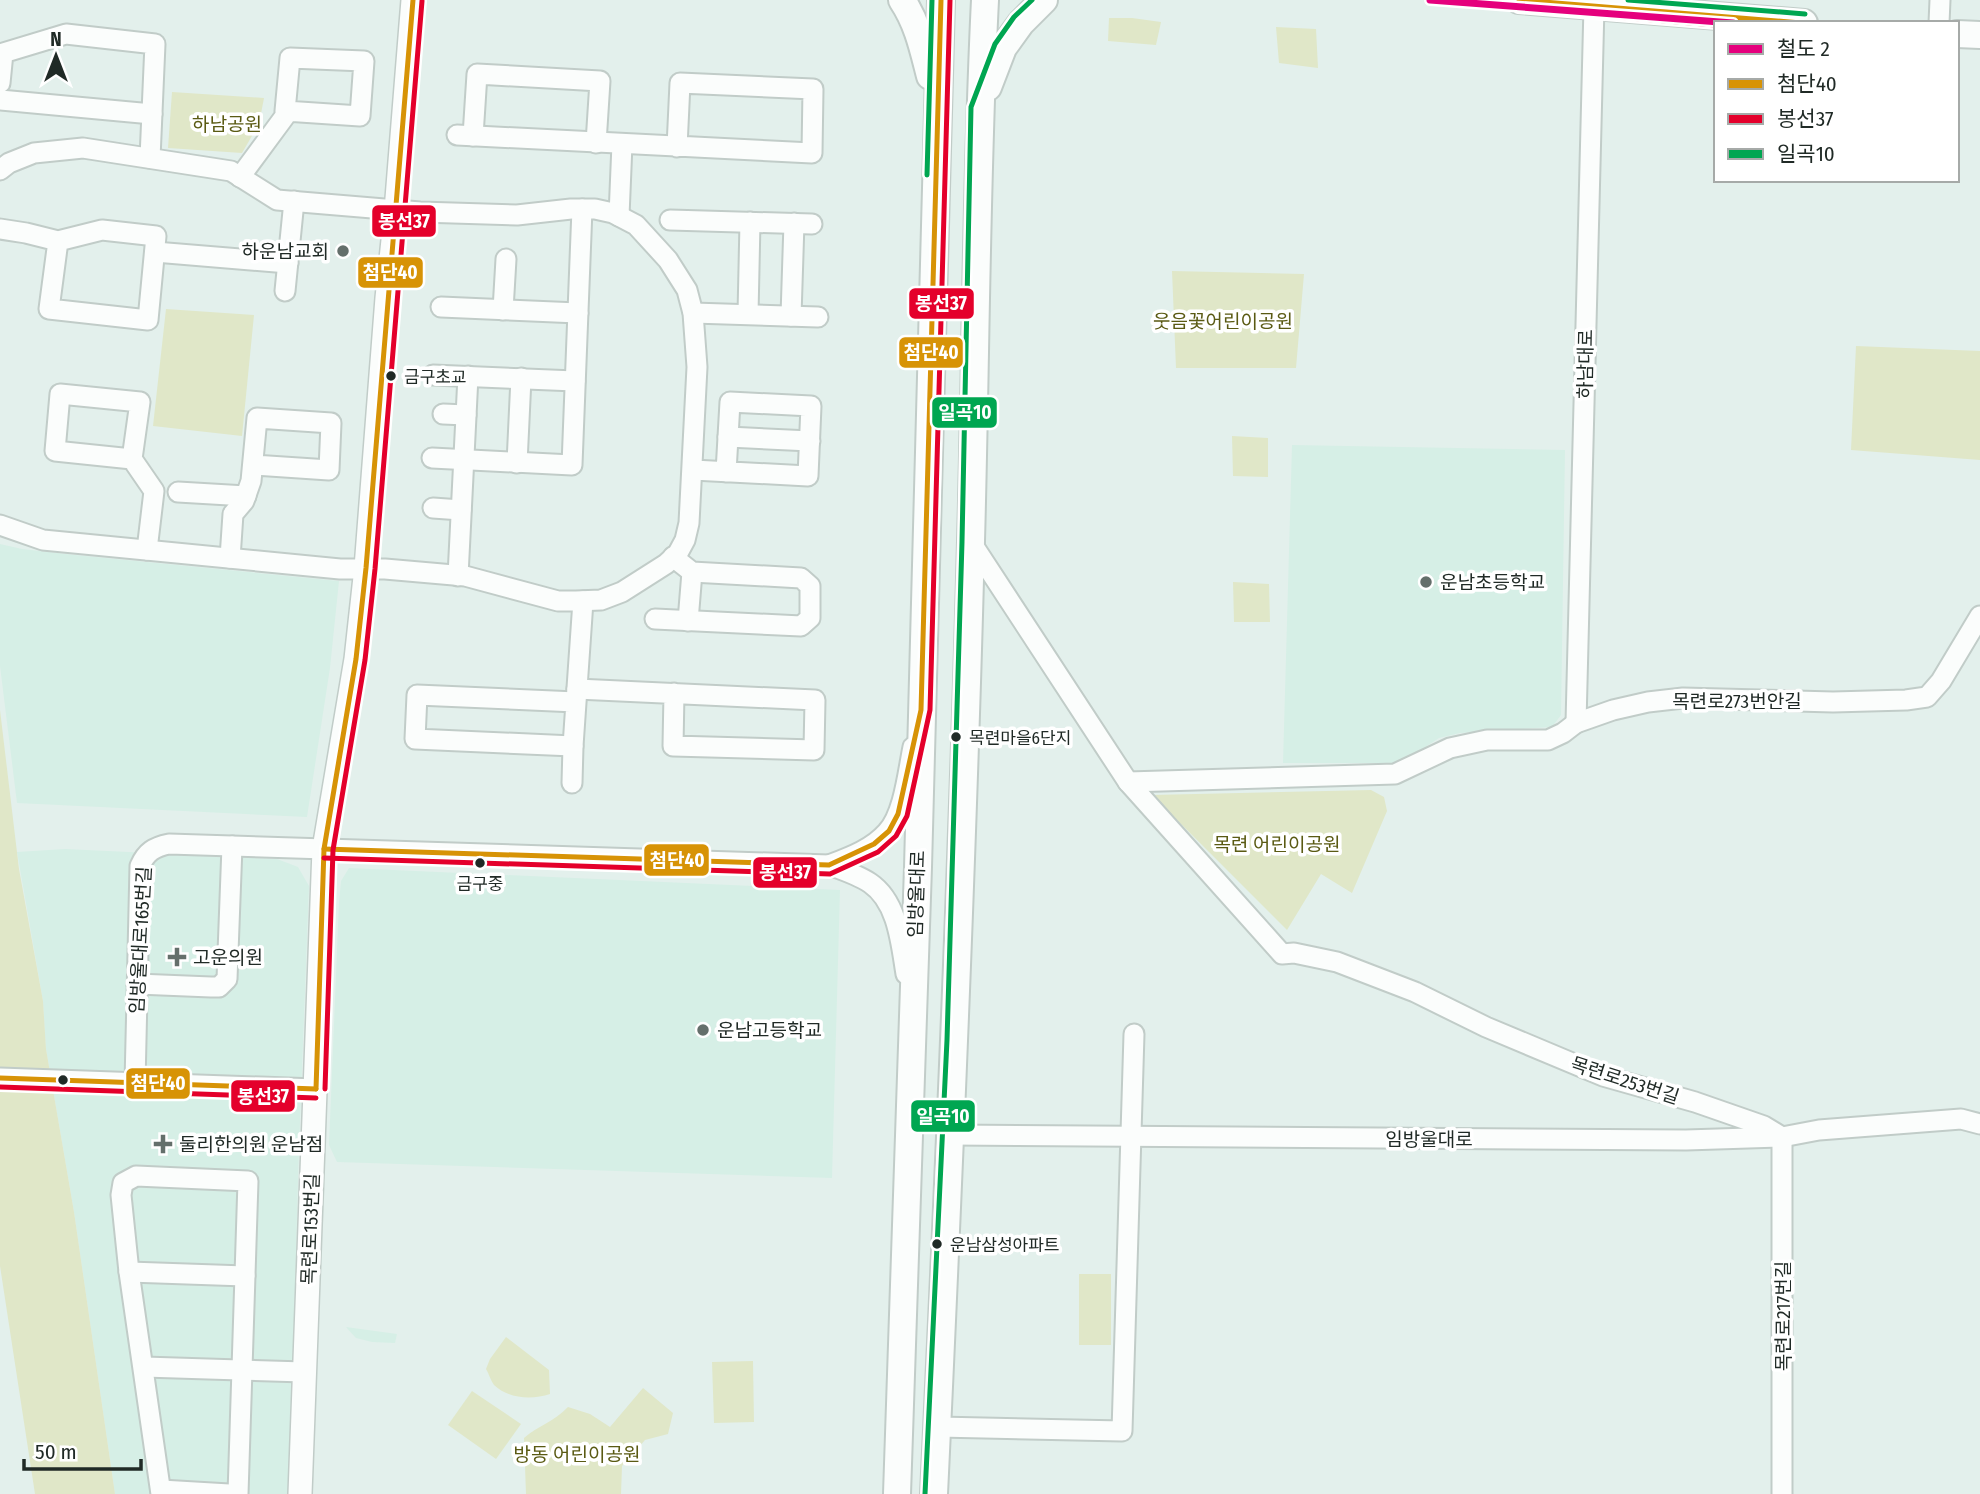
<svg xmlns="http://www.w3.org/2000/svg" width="1980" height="1494" font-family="'Fira Sans Condensed','Noto Sans KR',sans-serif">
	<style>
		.built { fill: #d6efe6 }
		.green { fill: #e0e7c8 }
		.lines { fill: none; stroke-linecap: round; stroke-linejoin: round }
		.minor-casing { stroke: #c1ccc8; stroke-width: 23 }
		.tertiary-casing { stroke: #c1ccc8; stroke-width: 26 }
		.secondary-casing { stroke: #c1ccc8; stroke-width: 30 }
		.minor { stroke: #fbfdfc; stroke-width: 19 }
		.tertiary { stroke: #fbfdfc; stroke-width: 23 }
		.secondary { stroke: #fbfdfc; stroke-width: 26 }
		.bus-1-casing { stroke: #fff; stroke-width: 10 }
		.bus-2-casing { stroke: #fff; stroke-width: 10 }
		.bus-3-casing { stroke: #fff; stroke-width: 10 }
		.bus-1 { stroke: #d79306; stroke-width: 5 }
		.bus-2 { stroke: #e4002b; stroke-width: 5 }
		.bus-3 { stroke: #00a651; stroke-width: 5 }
		.rail-1-casing { stroke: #fff; stroke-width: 12 }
		.rail-1 { stroke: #e5007d; stroke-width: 7 }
		.poi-dot { fill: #646f6b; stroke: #fff; stroke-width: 2.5 }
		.bus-dot { fill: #202a26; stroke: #fff; stroke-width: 2.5 }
		.labels { text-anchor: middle; stroke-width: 7; stroke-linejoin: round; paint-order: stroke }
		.bus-label { font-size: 17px; fill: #202a26; stroke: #fff; text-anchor: start }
		.park-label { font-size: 19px; fill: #5a5a13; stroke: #fff }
		.poi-label { font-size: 19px; fill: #202a26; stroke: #fff; text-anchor: start }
		.street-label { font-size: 19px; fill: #202a26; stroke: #fff }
		.line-badge { stroke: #fff; stroke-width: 2.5 }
		.badge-label { font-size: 19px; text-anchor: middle; font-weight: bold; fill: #fff }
	</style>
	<rect width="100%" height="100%" fill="#e3f0ec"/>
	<g class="built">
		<path d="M 1292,445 L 1565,450 L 1561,715 L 1552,727 L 1460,733 L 1439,738 L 1401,763 L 1283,763 Z"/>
		<path d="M 0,544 L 22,549 L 75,555 L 339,581 L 330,668 L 307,817 L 17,803 L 0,666 Z"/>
		<path d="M 65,849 L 277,859 L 298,867 L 309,886 L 299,1148 L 289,1494 L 115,1494 L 74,1212 L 46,1049 L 43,1001 L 17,852 Z"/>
		<path d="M 349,868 L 840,890 L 832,1178 L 337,1162 L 329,1145 L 339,902 L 341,881 Z"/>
		<path d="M 346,1327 L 397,1334 L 395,1343 L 372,1342 L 356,1338 Z"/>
	</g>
	<g class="green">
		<path d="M 1109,18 L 1132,18 L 1161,22 L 1156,45 L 1108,41 Z"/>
		<path d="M 1276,27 L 1316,29 L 1318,68 L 1279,63 Z"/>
		<path d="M 172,92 L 264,98 L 259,124 L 242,153 L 168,148 Z"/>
		<path d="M 1172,271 L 1304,274 L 1296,368 L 1176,368 Z"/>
		<path d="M 166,309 L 254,315 L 242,436 L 153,426 Z"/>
		<path d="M 1856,346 L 1980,351 L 1980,460 L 1851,450 Z"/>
		<path d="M 1232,436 L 1268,438 L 1268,477 L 1233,476 Z"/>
		<path d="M 1233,582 L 1269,584 L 1270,622 L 1234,622 Z"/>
		<path d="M 0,710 L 19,869 L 43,1001 L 46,1049 L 74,1212 L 115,1494 L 35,1494 L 0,1266 Z"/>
		<path d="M 1371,790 L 1384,797 L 1387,811 L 1352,893 L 1321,874 L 1287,930 L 1152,795 Z"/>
		<rect x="1079" y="1274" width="32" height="71"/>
		<path d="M 506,1337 L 549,1370 L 550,1394 C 532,1400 509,1399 494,1385 C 491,1381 489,1374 486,1369 L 490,1359 Z"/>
		<path d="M 753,1361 L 754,1422 L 714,1423 L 712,1362 Z"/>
		<path d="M 643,1388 L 673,1413 L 668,1434 L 645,1440 L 622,1466 L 621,1494 L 526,1494 L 524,1438 C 539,1425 554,1422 568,1407 L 590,1414 L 610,1427 Z"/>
		<path d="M 472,1391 L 521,1424 L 496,1459 L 448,1425 Z"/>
	</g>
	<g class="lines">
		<g class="minor-casing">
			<g id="minor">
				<path d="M 1939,23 L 1940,0"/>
				<path d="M 0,83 L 3,53 L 66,34 L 155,44 L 150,158"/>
				<path d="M 0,100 L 152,114"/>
				<path d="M 457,135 L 812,153 L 813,89 L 680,83 L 677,147"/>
				<path d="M 473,136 L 477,74 L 600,81 L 596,143"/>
				<path d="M 0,170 L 9,163 L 34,153 L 83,148 L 231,171 L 277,200 L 420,212 L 517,215 L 571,209 L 595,209 L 613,213 L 636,225 L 668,260 L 687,290 L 693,313 L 697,367 L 689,523 L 685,540 L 678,553 L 666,564 L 622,592 L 601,600 L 576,601 L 558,601 L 465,576 L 385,569 L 340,569 L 43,540 L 0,525"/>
				<path d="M 240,177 L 285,116 L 285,111 L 290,58 L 364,61 L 360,116 L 285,111"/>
				<path d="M 619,216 L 622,144"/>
				<path d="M 670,220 L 812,224"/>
				<path d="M 0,229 L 26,233 L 58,241 L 102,230 L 156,236 L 148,320 L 49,309 L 58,241"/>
				<path d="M 155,252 L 288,263"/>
				<path d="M 285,291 L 294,201"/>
				<path d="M 441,307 L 578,313"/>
				<path d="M 503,310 L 506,259"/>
				<path d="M 693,313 L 818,317"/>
				<path d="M 748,314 L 750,222"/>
				<path d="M 791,316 L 794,223"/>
				<path d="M 433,375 L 575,381"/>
				<path d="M 443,414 L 466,415"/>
				<path d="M 728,437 L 810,441"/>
				<path d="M 432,458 L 572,465 L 582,209"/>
				<path d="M 132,459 L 140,402 L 60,394 L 55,451 L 132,459 L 154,491 L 147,550"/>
				<path d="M 517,463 L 521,378"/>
				<path d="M 693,470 L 808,476 L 811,406 L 730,402 L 726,472"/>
				<path d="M 178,492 L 246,496"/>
				<path d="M 433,508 L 461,510"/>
				<path d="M 971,542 L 1128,782 L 1282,954 L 1294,953 L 1337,962 L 1415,992 L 1486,1027 L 1603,1076 L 1695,1102 L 1764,1126 L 1782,1137"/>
				<path d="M 230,558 L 233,514 L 244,501 L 251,481 L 257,418 L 331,423 L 329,470 L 253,465"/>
				<path d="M 458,576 L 468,376"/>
				<path d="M 655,619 L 801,626 L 810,618 L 810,586 L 801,578 L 692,572 L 673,557"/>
				<path d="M 688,621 L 692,572"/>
				<path d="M 577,689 L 815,700 L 814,750 L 673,746 L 674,693"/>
				<path d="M 576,702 L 417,695 L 415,739 L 573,746 L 583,601"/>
				<path d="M 1576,723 L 1594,6"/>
				<path d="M 1128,782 L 1395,774 L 1450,748 L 1487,740 L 1548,740 L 1563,733 L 1576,723 L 1613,710 L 1648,702 L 1683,698 L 1833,702 L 1906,700 L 1927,697 L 1941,681 L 1980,616"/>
				<path d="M 572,783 L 573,746"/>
				<path d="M 829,865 C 850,857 872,849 887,832 C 904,814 908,771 913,747"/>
				<path d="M 137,984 L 211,987 L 219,987 L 227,979 L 232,846"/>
				<path d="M 0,1078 L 316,1089"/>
				<path d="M 135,1083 L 140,866 C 146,852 154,847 169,844 L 829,865 C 843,870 858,875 870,883 C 898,902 901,944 906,974"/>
				<path d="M 950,1135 L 1686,1140 L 1782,1137 L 1819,1130 L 1961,1119 L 1980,1124"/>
				<path d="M 129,1272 L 245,1276"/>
				<path d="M 144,1367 L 304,1372"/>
				<path d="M 938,1427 L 1122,1431 L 1134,1034"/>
				<path d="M 161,1490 L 229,1494"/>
				<path d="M 161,1494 L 129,1272 L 121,1195 L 123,1183 L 136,1176 L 248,1181 L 238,1494"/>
				<path d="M 1782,1494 L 1782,1137"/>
			</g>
		</g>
		<g class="tertiary-casing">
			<path id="tertiary" d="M 300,1494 L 324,849 L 356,659 L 366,568 L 387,298 L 396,211 L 413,0"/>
		</g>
		<g class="secondary-casing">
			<g id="secondary">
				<path d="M 902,0 C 918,24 923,49 930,76"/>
				<path d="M 1519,0 L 1804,23"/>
				<path d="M 1957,34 L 1980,35"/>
				<path d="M 988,87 L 1003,48 L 1021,23 L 1044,0"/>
				<path d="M 897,1494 L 918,867 L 941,0"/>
				<path d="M 934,1494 C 949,1176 963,859 971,541 C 976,360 976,180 985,0"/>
			</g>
		</g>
		<use href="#minor" class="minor"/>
		<use href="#tertiary" class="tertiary"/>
		<use href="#secondary" class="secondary"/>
		<g class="bus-1-casing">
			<g id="bus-1">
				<path d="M 1519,0 L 1801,23"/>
				<path d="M 324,849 L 829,865 L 874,844 L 889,831 L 898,814 L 921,710 L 941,0"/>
				<path d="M 0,1078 L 316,1089"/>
				<path d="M 316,1089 L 324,849 L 356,659 L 366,568 L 413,0"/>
			</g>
		</g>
		<g class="bus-2-casing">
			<g id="bus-2">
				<path d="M 1518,9 L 1716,25"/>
				<path d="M 324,858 L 830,874 L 878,852 L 896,836 L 907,816 L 930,710 L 950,0"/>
				<path d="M 0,1087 L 316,1098"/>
				<path d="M 325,1089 L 333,850 L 365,660 L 375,569 L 422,1"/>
			</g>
		</g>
		<g class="bus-3-casing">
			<g id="bus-3">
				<path d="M 1628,0 L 1805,14"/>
				<path d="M 927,175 L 932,0"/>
				<path d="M 925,1494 L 947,1040 L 962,542 L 971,107 L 995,44 L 1014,17 L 1032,0"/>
			</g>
		</g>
		<use href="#bus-1" class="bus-1"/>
		<use href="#bus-2" class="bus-2"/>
		<use href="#bus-3" class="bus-3"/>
		<g class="rail-1-casing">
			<path id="rail-1" d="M 1430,0 L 1733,23"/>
		</g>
		<use href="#rail-1" class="rail-1"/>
	</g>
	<g class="poi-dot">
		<circle cx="343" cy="251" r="7"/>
		<circle cx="1426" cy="582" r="7"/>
		<path d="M173.5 946.5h7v7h7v7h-7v7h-7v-7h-7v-7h7z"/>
		<circle cx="703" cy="1030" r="7"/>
		<path d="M159.5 1133.5h7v7h7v7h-7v7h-7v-7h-7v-7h7z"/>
	</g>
	<g class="bus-dot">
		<circle cx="391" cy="376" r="6"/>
		<circle cx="956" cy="737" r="6"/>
		<circle cx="480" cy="863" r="6"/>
		<circle cx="63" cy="1080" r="6"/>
		<circle cx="937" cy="1244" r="6"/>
	</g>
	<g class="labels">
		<g class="bus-label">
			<text x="404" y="383">금구초교</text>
			<text x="969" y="744">목련마을6단지</text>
			<text x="480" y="890" text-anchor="middle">금구중</text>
			<text x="950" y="1251">운남삼성아파트</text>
		</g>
		<g class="park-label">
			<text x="227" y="131">하남공원</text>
			<text x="1223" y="328">웃음꽃어린이공원</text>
			<text x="1277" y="851">목련 어린이공원</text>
			<text x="577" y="1461">방동 어린이공원</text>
		</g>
		<g class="poi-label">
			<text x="329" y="258" text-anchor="end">하운남교회</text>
			<text x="1440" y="589">운남초등학교</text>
			<text x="193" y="964">고운의원</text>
			<text x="717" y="1037">운남고등학교</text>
			<text x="179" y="1151">둘리한의원 운남점</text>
		</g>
		<g class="street-label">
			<text transform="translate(1585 364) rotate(-89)" y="7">하남대로</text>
			<text x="1737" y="708">목련로273번안길</text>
			<text transform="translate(916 894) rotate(-88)" y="7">임방울대로</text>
			<text transform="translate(140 940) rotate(-87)" y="7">임방울대로165번길</text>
			<text transform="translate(1625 1080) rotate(18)" y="7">목련로253번길</text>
			<text x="1429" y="1146">임방울대로</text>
			<text transform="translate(310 1229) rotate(-88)" y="7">목련로153번길</text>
			<text transform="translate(1783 1316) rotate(-90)" y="7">목련로217번길</text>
		</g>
	</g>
	<g class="line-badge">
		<rect x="371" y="204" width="66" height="34" rx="7" fill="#e4002b"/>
		<rect x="357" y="256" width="67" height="33" rx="7" fill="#d79306"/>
		<rect x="908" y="287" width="67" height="33" rx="7" fill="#e4002b"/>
		<rect x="898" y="336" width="66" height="33" rx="7" fill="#d79306"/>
		<rect x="931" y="396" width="67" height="33" rx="7" fill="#00a651"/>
		<rect x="643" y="843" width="67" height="34" rx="7" fill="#d79306"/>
		<rect x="752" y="856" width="66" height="33" rx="7" fill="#e4002b"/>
		<rect x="125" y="1067" width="66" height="33" rx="7" fill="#d79306"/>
		<rect x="230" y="1079" width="66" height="34" rx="7" fill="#e4002b"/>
		<rect x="910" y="1099" width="66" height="34" rx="7" fill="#00a651"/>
	</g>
	<g class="badge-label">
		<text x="404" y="228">봉선37</text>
		<text x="390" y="279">첨단40</text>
		<text x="941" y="310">봉선37</text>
		<text x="931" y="359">첨단40</text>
		<text x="965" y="419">일곡10</text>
		<text x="677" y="867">첨단40</text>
		<text x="785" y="879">봉선37</text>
		<text x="158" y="1090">첨단40</text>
		<text x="263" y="1103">봉선37</text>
		<text x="943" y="1123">일곡10</text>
	</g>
	<rect x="1714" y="21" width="245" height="161" fill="#ffffff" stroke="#a6aaa8" stroke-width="2"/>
	<rect x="1728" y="44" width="35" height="10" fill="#e5007d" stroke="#a6aaa8" stroke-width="2"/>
	<text x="1777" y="56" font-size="21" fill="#202a26">철도 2</text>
	<rect x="1728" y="79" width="35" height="10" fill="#d79306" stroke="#a6aaa8" stroke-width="2"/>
	<text x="1777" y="91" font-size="21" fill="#202a26">첨단40</text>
	<rect x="1728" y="114" width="35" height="10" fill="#e4002b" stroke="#a6aaa8" stroke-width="2"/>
	<text x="1777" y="126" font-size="21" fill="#202a26">봉선37</text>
	<rect x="1728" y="149" width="35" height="10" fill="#00a651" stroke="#a6aaa8" stroke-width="2"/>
	<text x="1777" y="161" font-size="21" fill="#202a26">일곡10</text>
	<g transform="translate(56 56)" stroke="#ffffff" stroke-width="5" paint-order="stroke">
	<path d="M0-5L12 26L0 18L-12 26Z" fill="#202a26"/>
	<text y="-10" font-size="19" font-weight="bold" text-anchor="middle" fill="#202a26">N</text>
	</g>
	<path d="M24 1459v10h117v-10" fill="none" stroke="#202a26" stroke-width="3.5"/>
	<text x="35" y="1459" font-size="21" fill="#202a26" stroke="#ffffff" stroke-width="5" paint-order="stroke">50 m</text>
</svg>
